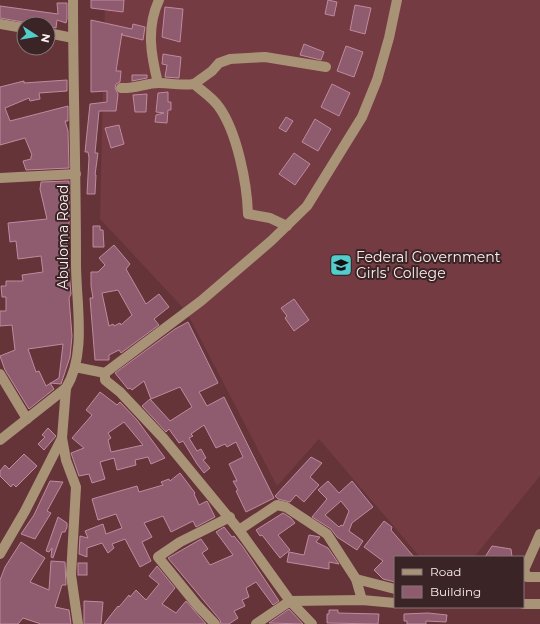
<svg xmlns="http://www.w3.org/2000/svg" width="540" height="624" font-family="Montserrat,sans-serif">
	<style>
		.built { fill: #743b42 }
		.building { fill: #8e5b6f; stroke: #c08a9f; fill-rule: evenodd }
		.lines { fill: none; stroke-linecap: round; stroke-linejoin: round }
		.minor { stroke: #a99377; stroke-width: 10 }
		.labels { text-anchor: middle; stroke-width: 4; stroke-linejoin: round; paint-order: stroke }
		.street-label { font-size: 14px; fill: #fcefef; stroke: #3b2426 }
		.poi-label { font-size: 14px; fill: #fcefef; stroke: #3b2426; text-anchor: start }
	</style>
	<rect width="100%" height="100%" fill="#653439"/>
	<path class="built" d="M 105,0 L 540,0 L 540,476 L 474,557 L 420,557 L 319,439 L 277,486 L 186,311 L 100,219 Z"/>
	<g class="building">
		<path d="M 91,0 L 124,0 L 123,12 L 91,8 Z"/>
		<path d="M 328,0 L 337,2 L 334,16 L 325,14 Z"/>
		<path d="M 57,3 L 67,3 L 67,19 L 66,23 L 57,20 L 56,28 L 48,26 L 48,24 L 34,24 L 0,18 L 0,6 L 58,14 Z"/>
		<path d="M 355,5 L 371,8 L 365,34 L 350,30 Z"/>
		<path d="M 165,7 L 183,9 L 180,42 L 162,37 Z"/>
		<path d="M 91,20 L 132,29 L 133,24 L 145,27 L 143,40 L 122,35 L 122,33 L 116,71 L 121,71 L 120,82 L 116,84 L 115,88 L 118,94 L 116,111 L 99,111 L 95,153 L 98,153 L 95,175 L 96,175 L 95,194 L 87,194 L 89,158 L 88,152 L 85,152 L 90,104 L 107,102 L 107,91 L 91,92 Z"/>
		<path d="M 304,44 L 324,52 L 321,60 L 300,55 Z"/>
		<path d="M 346,46 L 363,52 L 354,77 L 337,71 Z"/>
		<path d="M 163,54 L 181,57 L 179,78 L 165,77 L 167,65 L 162,64 Z"/>
		<path d="M 132,75 L 147,75 L 147,78 L 132,81 Z"/>
		<path d="M 67,80 L 67,91 L 39,93 L 40,99 L 30,101 L 29,98 L 5,108 L 10,121 L 68,106 L 68,121 L 65,121 L 68,131 L 69,168 L 26,170 L 23,161 L 31,159 L 31,156 L 32,155 L 25,138 L 0,145 L 0,87 L 24,81 L 24,83 Z"/>
		<path d="M 332,84 L 350,93 L 339,116 L 321,107 Z"/>
		<path d="M 168,92 L 168,102 L 171,102 L 171,110 L 168,110 L 167,123 L 155,122 L 156,115 L 164,113 L 156,112 L 158,93 Z"/>
		<path d="M 147,94 L 146,112 L 135,112 L 133,95 Z"/>
		<path d="M 286,117 L 293,121 L 286,132 L 279,128 Z"/>
		<path d="M 315,119 L 331,129 L 318,151 L 302,142 Z"/>
		<path d="M 119,125 L 124,144 L 111,148 L 105,128 Z"/>
		<path d="M 294,153 L 310,164 L 295,185 L 279,174 Z"/>
		<path d="M 69,181 L 69,239 L 66,240 L 71,294 L 69,298 L 72,336 L 70,357 L 61,384 L 50,383 L 54,389 L 29,409 L 5,370 L 0,356 L 15,350 L 12,325 L 0,326 L 0,311 L 6,311 L 6,297 L 2,297 L 1,286 L 6,286 L 6,281 L 23,281 L 22,275 L 43,272 L 41,256 L 18,259 L 16,241 L 10,242 L 8,223 L 47,219 L 40,189 L 41,182 ZM 63,344 L 59,378 L 46,386 L 39,371 L 36,372 L 28,349 Z"/>
		<path d="M 93,226 L 100,226 L 100,230 L 103,230 L 104,247 L 93,247 Z"/>
		<path d="M 114,245 L 130,264 L 126,269 L 146,304 L 159,294 L 169,307 L 154,319 L 159,325 L 121,353 L 119,350 L 109,355 L 109,360 L 95,360 L 90,298 L 93,298 L 91,286 L 91,272 L 98,272 L 105,265 L 99,258 ZM 118,290 L 132,315 L 121,325 L 120,323 L 114,326 L 113,324 L 109,326 L 102,293 Z"/>
		<path d="M 294,299 L 309,320 L 294,331 L 285,318 L 287,316 L 281,308 Z"/>
		<path d="M 188,322 L 218,383 L 199,392 L 207,406 L 224,397 L 274,498 L 246,512 L 236,491 L 238,490 L 233,481 L 237,481 L 229,464 L 243,457 L 236,442 L 227,447 L 225,444 L 216,448 L 204,425 L 191,434 L 193,436 L 189,438 L 197,451 L 201,449 L 206,458 L 203,460 L 210,468 L 204,473 L 197,464 L 183,441 L 179,443 L 169,429 L 166,432 L 142,406 L 150,399 L 170,421 L 192,407 L 180,387 L 151,399 L 144,381 L 132,390 L 130,388 L 128,389 L 115,373 L 175,329 Z"/>
		<path d="M 100,392 L 117,405 L 120,402 L 137,420 L 165,458 L 151,464 L 148,457 L 135,460 L 136,465 L 117,470 L 114,458 L 100,462 L 105,479 L 92,483 L 89,474 L 79,476 L 71,453 L 84,448 L 72,438 L 92,415 L 86,410 ZM 124,422 L 143,445 L 111,452 L 108,440 L 111,438 L 108,433 Z"/>
		<path d="M 48,428 L 56,436 L 44,450 L 38,444 L 45,437 L 42,435 Z"/>
		<path d="M 24,454 L 37,466 L 16,487 L 13,484 L 11,487 L 0,476 L 0,471 L 5,465 L 9,469 Z"/>
		<path d="M 311,457 L 322,463 L 310,477 L 319,485 L 304,502 L 296,495 L 290,502 L 278,499 L 275,496 Z"/>
		<path d="M 180,473 L 195,493 L 194,494 L 199,505 L 207,501 L 215,517 L 196,527 L 193,521 L 171,532 L 163,516 L 144,523 L 152,537 L 142,542 L 151,561 L 140,567 L 125,539 L 112,544 L 114,548 L 108,553 L 102,543 L 87,548 L 87,557 L 79,554 L 80,536 L 88,538 L 85,531 L 103,524 L 106,534 L 122,528 L 116,514 L 98,520 L 92,499 L 137,486 L 139,492 L 163,485 L 161,482 L 169,479 L 170,481 Z"/>
		<path d="M 50,481 L 63,482 L 47,511 L 51,513 L 35,539 L 21,534 L 34,515 Z"/>
		<path d="M 328,481 L 339,493 L 352,481 L 373,507 L 352,523 L 349,531 L 363,541 L 357,550 L 337,537 L 331,529 L 312,517 L 327,499 L 318,490 ZM 341,501 L 349,511 L 343,526 L 341,525 L 339,527 L 325,515 Z"/>
		<path d="M 283,513 L 291,518 L 295,523 L 278,535 L 290,550 L 280,558 L 262,535 L 260,536 L 256,530 Z"/>
		<path d="M 58,517 L 67,523 L 67,527 L 65,532 L 62,532 L 53,558 L 51,557 L 52,548 L 49,552 L 46,551 Z"/>
		<path d="M 384,521 L 392,527 L 391,530 L 414,557 L 395,557 L 395,582 L 383,579 L 374,570 L 383,561 L 364,547 Z"/>
		<path d="M 224,527 L 232,537 L 234,536 L 243,547 L 279,601 L 273,605 L 256,582 L 246,588 L 249,597 L 242,600 L 245,606 L 234,611 L 238,618 L 229,624 L 221,624 L 220,620 L 168,558 L 201,539 L 208,549 L 202,553 L 210,565 L 233,555 L 216,532 Z"/>
		<path d="M 309,535 L 320,537 L 316,542 L 328,548 L 339,564 L 329,562 L 329,569 L 287,562 L 289,552 L 304,555 Z"/>
		<path d="M 21,542 L 45,558 L 30,582 L 49,590 L 51,561 L 65,562 L 66,585 L 62,585 L 55,607 L 69,610 L 71,624 L 41,624 L 23,618 L 18,624 L 0,624 L 0,580 L 5,567 Z"/>
		<path d="M 492,546 L 511,549 L 512,557 L 485,557 Z"/>
		<rect x="78" y="563" width="9" height="12"/>
		<path d="M 157,566 L 175,588 L 162,604 L 176,613 L 186,601 L 206,624 L 104,624 L 118,606 L 119,607 L 129,595 L 130,597 L 136,590 L 146,600 L 159,584 L 149,576 Z"/>
		<path d="M 84,601 L 103,602 L 101,624 L 84,624 Z"/>
		<path d="M 289,609 L 303,624 L 269,623 Z"/>
		<path d="M 329,610 L 338,610 L 338,613 L 379,614 L 378,624 L 327,623 L 327,614 L 329,614 Z"/>
		<path d="M 428,613 L 447,615 L 446,622 L 426,621 L 426,624 L 407,624 L 407,621 L 404,621 L 404,614 Z"/>
	</g>
	<g class="lines">
		<g class="minor">
			<path d="M 0,24 L 24,28"/>
			<path d="M 48,33 L 73,38"/>
			<path d="M 158,83 C 151,55 146,28 159,0"/>
			<path d="M 194,84 L 212,71 L 219,63 L 230,59 L 265,57 L 326,67"/>
			<path d="M 121,88 C 134,89 146,83 159,83 C 172,83 179,86 194,84 C 202,91 213,98 219,107 C 237,132 247,183 248,214 L 270,218 L 287,226"/>
			<path d="M 0,178 L 76,174"/>
			<path d="M 75,367 L 105,373 L 105,380 L 120,392 L 164,439 L 239,530 L 290,601 L 312,624"/>
			<path d="M 105,373 L 201,301 L 271,241 L 307,206 L 362,117 L 377,80 L 389,38 L 397,0"/>
			<path d="M 0,374 L 27,419"/>
			<path d="M 62,438 L 66,460 L 76,487 L 71,575 L 78,624"/>
			<path d="M 0,440 L 66,388 C 88,353 75,298 76,258 C 76,172 73,86 73,0"/>
			<path d="M 239,530 L 277,505 L 286,507 L 327,534 L 356,579 L 362,600"/>
			<path d="M 540,534 L 524,570 L 527,577 L 540,577"/>
			<path d="M 0,554 L 25,511 L 62,438 L 66,388"/>
			<path d="M 356,579 L 395,589"/>
			<path d="M 523,604 L 540,604"/>
			<path d="M 215,624 L 197,605 L 158,557 L 180,542 L 230,517"/>
			<path d="M 256,624 L 290,601 L 362,600 L 395,603"/>
		</g>
	</g>
	<defs>
		<g id="university-square" transform="scale(1.15)"><rect x="-9" y="-9" width="18" height="18" rx="4" fill="#52cdcc" stroke="#3b2426"/><path d="M0-5L7-2L0 1L-7-2ZM-4 1L0 2.5L4 1V4Q0 6-4 4Z" fill="#111"/></g>
	</defs>
	<g fill-rule="evenodd">
		<use href="#university-square" x="341" y="265"/>
	</g>
	<g class="labels">
		<g class="street-label">
			<text transform="translate(63 237) rotate(-90)" y="5">Abuloma Road</text>
		</g>
		<g class="poi-label">
			<text x="356" y="262">Federal Government<tspan x="356" dy="16">Girls' College</tspan></text>
		</g>
	</g>
	<rect x="394" y="556" width="130" height="52" fill="#3b2426" stroke="#887576"/>
	<rect x="402" y="569" width="20" height="6" fill="#a99377" stroke="#887576"/>
	<text x="430" y="576" font-size="12" fill="#fcefef">Road</text>
	<rect x="402" y="586" width="20" height="12" fill="#8e5b6f" stroke="#887576"/>
	<text x="430" y="596" font-size="12" fill="#fcefef">Building</text>
	<g transform="translate(36 36) rotate(102)"><circle r="19" fill="#3b2426" stroke="#887576"/>
	<path d="M0-3L7 15L0 10L-7 15Z" fill="#52cdcc"/>
	<text y="-6" font-size="11" font-weight="bold" text-anchor="middle" fill="#fcefef">N</text>
	</g>
</svg>
